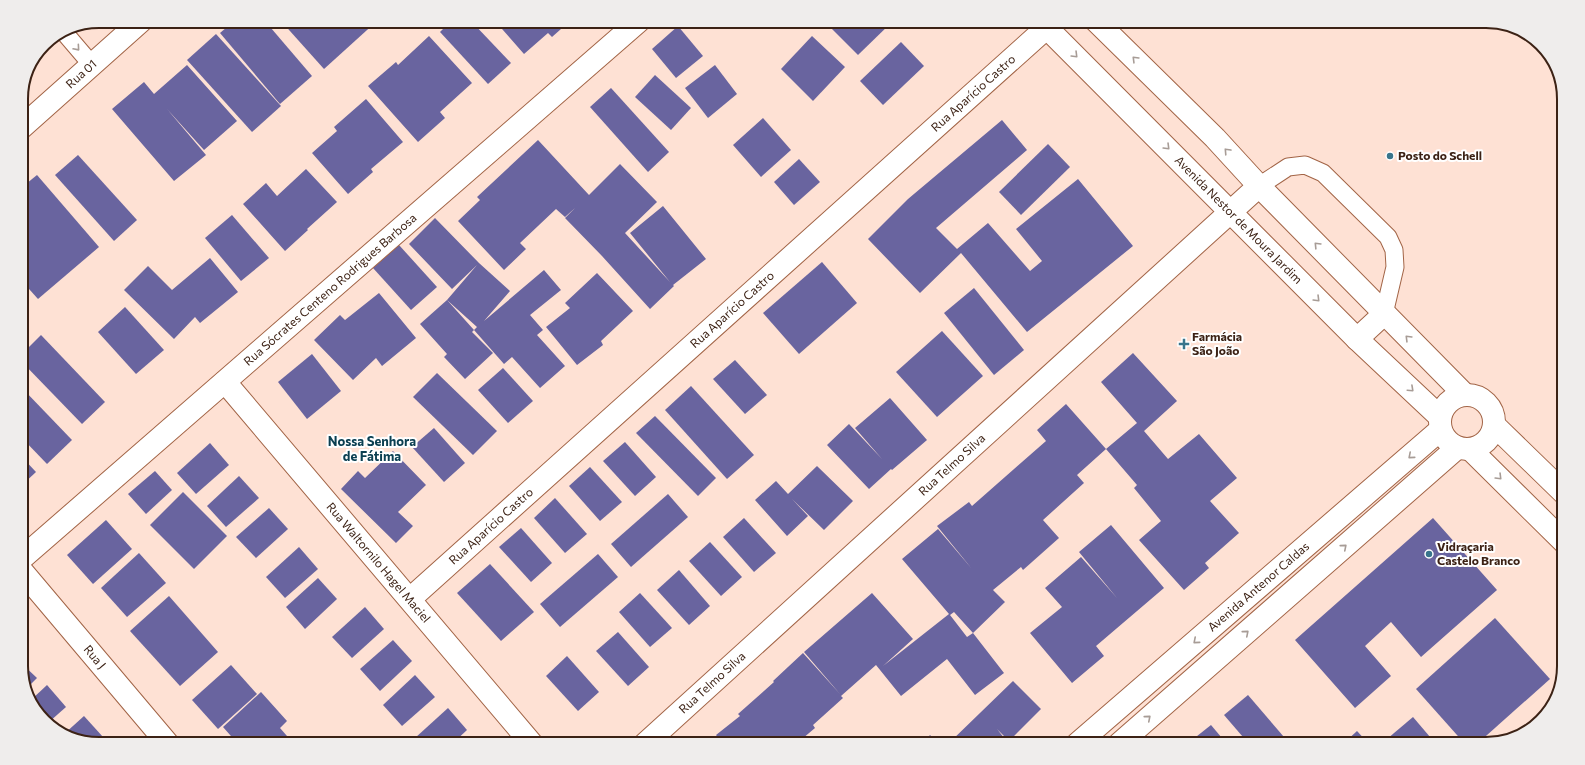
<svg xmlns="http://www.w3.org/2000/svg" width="1585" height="765" font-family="Commissioner,sans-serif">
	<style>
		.building { fill: #69649f; fill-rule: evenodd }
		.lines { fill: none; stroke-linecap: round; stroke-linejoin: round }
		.lane-casing { stroke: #a26446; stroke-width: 19 }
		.street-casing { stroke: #a26446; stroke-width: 24 }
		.secondary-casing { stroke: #a26446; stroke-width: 24 }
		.primary-casing { stroke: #a26446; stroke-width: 24 }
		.lane { stroke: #fff; stroke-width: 17 }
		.street { stroke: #fff; stroke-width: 22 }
		.secondary { stroke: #fff; stroke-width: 22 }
		.primary { stroke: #fff; stroke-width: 22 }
		.oneway { stroke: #a79c96 }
		.poi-dot { fill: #38748b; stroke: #fff; stroke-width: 1.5 }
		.labels { text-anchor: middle; stroke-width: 4; stroke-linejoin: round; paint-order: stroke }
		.street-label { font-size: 12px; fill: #3c2215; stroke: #fff }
		.poi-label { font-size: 12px; font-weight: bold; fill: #3c2215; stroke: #fff; text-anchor: start }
		.neighbourhood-label { font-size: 13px; font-weight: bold; fill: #0c4052; stroke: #fff }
		.rim { fill: none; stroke: #3c2215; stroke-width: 2 }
	</style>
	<rect width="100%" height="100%" fill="#fee1d4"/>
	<g class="building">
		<path d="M 234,21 L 265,21 L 312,76 L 280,104 L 220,33 Z"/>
		<path d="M 281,21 L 377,21 L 324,69 Z"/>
		<path d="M 451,21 L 471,21 L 511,63 L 488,84 L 440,32 Z"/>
		<path d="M 495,21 L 570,21 L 552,37 L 548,33 L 524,54 Z"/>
		<path d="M 838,21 L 893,21 L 858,55 L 831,28 Z"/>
		<path d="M 678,26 L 703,56 L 676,78 L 652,49 Z"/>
		<path d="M 216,34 L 281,106 L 252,132 L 187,60 Z"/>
		<path d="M 429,36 L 472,83 L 440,112 L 445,118 L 418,142 L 368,86 L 396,62 L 398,65 Z"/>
		<path d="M 812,36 L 845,67 L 813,101 L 781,69 Z"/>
		<path d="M 901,42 L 924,66 L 883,105 L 860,81 Z"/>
		<path d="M 187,65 L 237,121 L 204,150 L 167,109 L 206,155 L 174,181 L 112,109 L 144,82 L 154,94 Z"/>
		<path d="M 715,65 L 737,94 L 708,118 L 685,88 Z"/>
		<path d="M 655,75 L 691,108 L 671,130 L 635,97 Z"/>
		<path d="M 611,88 L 669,152 L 648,172 L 590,107 Z"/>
		<path d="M 366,99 L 403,142 L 371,169 L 373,172 L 348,194 L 312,153 L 337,131 L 334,127 Z"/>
		<path d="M 763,118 L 791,150 L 761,177 L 733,145 Z"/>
		<path d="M 1002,120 L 1027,150 L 936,228 L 957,249 L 988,223 L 1030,271 L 1042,261 L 1016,229 L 1078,179 L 1133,246 L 1027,332 L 961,253 L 920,293 L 868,239 L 908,199 Z"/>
		<path d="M 538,140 L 589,195 L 620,164 L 657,202 L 625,233 L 670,282 L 630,233 L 663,206 L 706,259 L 673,285 L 674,286 L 650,309 L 602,256 L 565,218 L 575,208 L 565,217 L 556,209 L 520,243 L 526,249 L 504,270 L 458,221 L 480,200 L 477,197 Z"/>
		<path d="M 1048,144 L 1070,167 L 1021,215 L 999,192 Z"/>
		<path d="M 78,155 L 137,220 L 114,241 L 55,175 Z"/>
		<path d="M 799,159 L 820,182 L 794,205 L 774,182 Z"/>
		<path d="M 306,169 L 337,202 L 307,229 L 308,230 L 285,251 L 243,204 L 266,183 L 277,196 Z"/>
		<path d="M 37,175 L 99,247 L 38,299 L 21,280 L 21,188 Z"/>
		<path d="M 232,215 L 269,258 L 241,281 L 205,238 Z"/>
		<path d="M 435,218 L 479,263 L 510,291 L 484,321 L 544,270 L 561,290 L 530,315 L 543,330 L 537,335 L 565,366 L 540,388 L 512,357 L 504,364 L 474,330 L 477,327 L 447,300 L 474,330 L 472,332 L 493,353 L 465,379 L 444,357 L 447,354 L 420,324 L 447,300 L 477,265 L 452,289 L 409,244 Z"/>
		<path d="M 399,245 L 437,287 L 411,310 L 373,268 Z"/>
		<path d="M 210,258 L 238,292 L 200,323 L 195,317 L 174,339 L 124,290 L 148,266 L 172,290 Z"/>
		<path d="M 822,262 L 857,303 L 799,354 L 763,313 Z"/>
		<path d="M 597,273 L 633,311 L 601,341 L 603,345 L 577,365 L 546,327 L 570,308 L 565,303 Z"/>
		<path d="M 974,288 L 1024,350 L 994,375 L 944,313 Z"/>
		<path d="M 379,293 L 416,338 L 382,366 L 376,358 L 353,380 L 314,340 L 340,315 L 345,320 Z"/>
		<path d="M 125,307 L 164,350 L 136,374 L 98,332 Z"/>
		<path d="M 942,331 L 983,376 L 937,417 L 896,372 Z"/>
		<path d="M 41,335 L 105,402 L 82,424 L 21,361 L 21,355 Z"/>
		<path d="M 1133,353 L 1177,401 L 1144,431 L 1168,459 L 1199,434 L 1237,478 L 1210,501 L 1239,533 L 1205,563 L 1209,568 L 1184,590 L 1139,540 L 1161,521 L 1134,488 L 1137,485 L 1106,449 L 1137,423 L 1101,382 Z"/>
		<path d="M 312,354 L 341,391 L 307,419 L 278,382 Z"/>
		<path d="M 735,360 L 767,395 L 745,414 L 713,379 Z"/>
		<path d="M 503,368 L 533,401 L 508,423 L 478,390 Z"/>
		<path d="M 437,373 L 497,431 L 473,455 L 413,397 Z"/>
		<path d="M 691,386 L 754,455 L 727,479 L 665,410 Z"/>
		<path d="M 22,388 L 72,440 L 47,464 L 21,437 Z"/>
		<path d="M 890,398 L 927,440 L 892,470 L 891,469 L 869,489 L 827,445 L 849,424 L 882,459 L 855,428 Z"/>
		<path d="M 1066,404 L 1106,449 L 1077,475 L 1084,483 L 1043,520 L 1035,511 L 1059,538 L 1023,570 L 1021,567 L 993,590 L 1005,602 L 973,633 L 1004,673 L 975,695 L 947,659 L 901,696 L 876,665 L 841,696 L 843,698 L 813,725 L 815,728 L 796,744 L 723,744 L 716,735 L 740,716 L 738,714 L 774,682 L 773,681 L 803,653 L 840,694 L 804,652 L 872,593 L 913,639 L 883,666 L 949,614 L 902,559 L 938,529 L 972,569 L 937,526 L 969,502 L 972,506 L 1046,441 L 1037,430 ZM 954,612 L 973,633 L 967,637 L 950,615 Z"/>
		<path d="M 655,416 L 716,478 L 698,496 L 636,433 Z"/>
		<path d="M 434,428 L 465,463 L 444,482 L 412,447 Z"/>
		<path d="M 625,442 L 656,477 L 635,496 L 603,461 Z"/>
		<path d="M 210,443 L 229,465 L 196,494 L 177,473 Z"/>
		<path d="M 393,451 L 426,485 L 398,512 L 413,526 L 396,543 L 341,489 L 358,471 L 365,478 Z"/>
		<path d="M 21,456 L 36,472 L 21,486 Z"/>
		<path d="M 817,466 L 853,501 L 824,530 L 792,499 L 808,516 L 787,536 L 755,500 L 776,481 L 788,494 Z"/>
		<path d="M 590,467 L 622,502 L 600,521 L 569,486 Z"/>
		<path d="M 155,471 L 172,490 L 146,514 L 128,494 Z"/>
		<path d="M 239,476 L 259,498 L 226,527 L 207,506 Z"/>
		<path d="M 183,492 L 227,536 L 194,569 L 150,525 Z"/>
		<path d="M 668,494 L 688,517 L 631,567 L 611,544 Z"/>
		<path d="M 555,498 L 587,534 L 565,553 L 534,518 Z"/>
		<path d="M 269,508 L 288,529 L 256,558 L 236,537 Z"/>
		<path d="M 744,518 L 776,553 L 754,572 L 723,537 Z"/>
		<path d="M 1433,518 L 1497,590 L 1421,657 L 1391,622 L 1365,646 L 1391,676 L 1355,708 L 1295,640 Z"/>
		<path d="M 106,520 L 132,549 L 93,584 L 67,555 Z"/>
		<path d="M 1111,525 L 1164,588 L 1096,646 L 1104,656 L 1072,683 L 1030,633 L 1062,607 L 1045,588 L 1081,557 L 1117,598 L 1079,552 Z"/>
		<path d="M 521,528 L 552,563 L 531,582 L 499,547 Z"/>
		<path d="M 710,542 L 742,577 L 721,596 L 689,561 Z"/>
		<path d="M 299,547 L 318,569 L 285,598 L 266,577 Z"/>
		<path d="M 139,553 L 166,583 L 127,617 L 101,588 Z"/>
		<path d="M 598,554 L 618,577 L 560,627 L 540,604 Z"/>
		<path d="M 490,564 L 534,612 L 501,641 L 457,593 Z"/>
		<path d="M 679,570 L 710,606 L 689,625 L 657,590 Z"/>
		<path d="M 318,578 L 337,599 L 305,629 L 286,607 Z"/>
		<path d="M 640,593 L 672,628 L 650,647 L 619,612 Z"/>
		<path d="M 169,596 L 218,652 L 180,686 L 130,631 Z"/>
		<path d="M 365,607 L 384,629 L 352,658 L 332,637 Z"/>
		<path d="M 1495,618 L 1550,679 L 1477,744 L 1465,744 L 1416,689 Z"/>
		<path d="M 618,632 L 649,667 L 628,686 L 596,651 Z"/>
		<path d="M 393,640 L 412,661 L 380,691 L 360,669 Z"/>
		<path d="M 567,656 L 599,692 L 578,711 L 546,676 Z"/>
		<path d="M 21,663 L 37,678 L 27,688 L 21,671 Z"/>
		<path d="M 231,665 L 257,694 L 218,729 L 192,700 Z"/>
		<path d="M 415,675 L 435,697 L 402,726 L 383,705 Z"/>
		<path d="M 1013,681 L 1041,709 L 1009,741 L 997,729 L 1005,739 L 1000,744 L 948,744 Z"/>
		<path d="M 47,685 L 66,707 L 49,722 L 34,710 L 31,700 Z"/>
		<path d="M 261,692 L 287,721 L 280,728 L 294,744 L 238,744 L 223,727 Z"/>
		<path d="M 1248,695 L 1290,744 L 1249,744 L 1224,715 Z"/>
		<path d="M 448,708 L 467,730 L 452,744 L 421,744 L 415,738 Z"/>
		<path d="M 84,716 L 103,737 L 96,743 L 63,735 Z"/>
		<path d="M 1413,717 L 1436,744 L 1392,744 L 1387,739 Z"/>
		<path d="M 1211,725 L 1227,744 L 1187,744 Z"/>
		<path d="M 1357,731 L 1369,744 L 1343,744 Z"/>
		<path d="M 930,735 L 939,744 L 922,744 Z"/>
		<path d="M 477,740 L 480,744 L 472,744 Z"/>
		<path d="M 704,740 L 708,744 L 699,744 Z"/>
	</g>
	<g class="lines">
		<g class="lane-casing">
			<g id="lane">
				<path d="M 63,31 L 92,65"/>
				<path d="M 1259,186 L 1288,167 L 1305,165 L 1323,173 L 1388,237 L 1394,250 L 1395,267 L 1384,314"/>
			</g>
		</g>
		<g class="street-casing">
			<g id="street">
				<path id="s1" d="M 21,128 L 141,21"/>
				<path id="s2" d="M 225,382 L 532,744"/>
				<path id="s3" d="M 21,559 L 639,21"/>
				<path id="s4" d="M 21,570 L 168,744"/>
				<path id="s5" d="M 410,599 L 1054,21"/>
				<path id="s6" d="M 645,744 L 1259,186"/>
			</g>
		</g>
		<g class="secondary-casing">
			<g id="secondary">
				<path id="s7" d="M 1077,744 L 1440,430"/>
				<path d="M 1119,744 L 1457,448"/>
			</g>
		</g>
		<g class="primary-casing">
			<g id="primary">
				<path id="s8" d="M 1040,21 L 1357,339 L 1440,417"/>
				<path d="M 1096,21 L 1215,138 L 1259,186 L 1465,395"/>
				<path d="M 1357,339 L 1384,314"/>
				<circle cx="1467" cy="422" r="27"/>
				<path d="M 1494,425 L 1564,493"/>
				<path d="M 1471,450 L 1564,542"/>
			</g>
		</g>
		<use href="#lane" class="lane"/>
		<use href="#street" class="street"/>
		<use href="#secondary" class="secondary"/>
		<use href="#primary" class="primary"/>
	</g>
	<defs><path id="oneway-chevron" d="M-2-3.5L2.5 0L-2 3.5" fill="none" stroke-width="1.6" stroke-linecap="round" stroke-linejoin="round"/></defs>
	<g class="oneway">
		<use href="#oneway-chevron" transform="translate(77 48) rotate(49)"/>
		<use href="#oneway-chevron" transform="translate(1075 55) rotate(45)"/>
		<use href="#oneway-chevron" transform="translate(1135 59) rotate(-135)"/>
		<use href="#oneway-chevron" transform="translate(1167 147) rotate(45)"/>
		<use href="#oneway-chevron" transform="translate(1227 151) rotate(-133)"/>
		<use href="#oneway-chevron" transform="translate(1317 245) rotate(-134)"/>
		<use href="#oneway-chevron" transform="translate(1317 299) rotate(45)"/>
		<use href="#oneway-chevron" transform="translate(1408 338) rotate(-135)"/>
		<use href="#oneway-chevron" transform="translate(1411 389) rotate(43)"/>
		<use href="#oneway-chevron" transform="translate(1411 456) rotate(139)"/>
		<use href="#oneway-chevron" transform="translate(1499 477) rotate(45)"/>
		<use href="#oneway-chevron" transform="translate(1344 547) rotate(-41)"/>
		<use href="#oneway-chevron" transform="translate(1246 633) rotate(-41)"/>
		<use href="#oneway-chevron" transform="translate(1196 641) rotate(139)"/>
		<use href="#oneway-chevron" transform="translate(1148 718) rotate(-41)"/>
	</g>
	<g class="poi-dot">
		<circle cx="1390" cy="156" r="4"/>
		<path d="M1182 338h4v4h4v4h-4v4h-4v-4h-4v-4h4z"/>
		<circle cx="1429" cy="554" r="4"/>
	</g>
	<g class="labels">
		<g class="street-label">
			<text dy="4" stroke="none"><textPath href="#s1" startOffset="81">Rua 01</textPath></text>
			<text dy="4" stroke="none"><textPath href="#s5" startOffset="757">Rua Aparício Castro</textPath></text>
			<text dy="4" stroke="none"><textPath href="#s8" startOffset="281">Avenida Nestor de Moura Jardim</textPath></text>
			<text dy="4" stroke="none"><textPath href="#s3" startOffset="410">Rua Sócrates Centeno Rodrigues Barbosa</textPath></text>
			<text dy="4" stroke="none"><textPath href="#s5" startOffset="433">Rua Aparício Castro</textPath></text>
			<text dy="4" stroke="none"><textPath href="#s6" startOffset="415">Rua Telmo Silva</textPath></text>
			<text dy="4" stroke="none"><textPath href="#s5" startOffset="109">Rua Aparício Castro</textPath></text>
			<text dy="4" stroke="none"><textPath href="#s2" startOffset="237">Rua Waltornilo Hagel Maciel</textPath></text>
			<text dy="4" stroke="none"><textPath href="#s7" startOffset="240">Avenida Antenor Caldas</textPath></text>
			<text dy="4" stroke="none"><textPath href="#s4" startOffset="114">Rua J</textPath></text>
			<text dy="4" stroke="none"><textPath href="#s6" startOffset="91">Rua Telmo Silva</textPath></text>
		</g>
		<g class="poi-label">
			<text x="1398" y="160">Posto do Schell</text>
			<text x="1192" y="341">Farmácia<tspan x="1192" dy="14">São João</tspan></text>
			<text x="1437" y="551">Vidraçaria<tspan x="1437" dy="14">Castelo Branco</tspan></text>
		</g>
		<g class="neighbourhood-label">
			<text x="372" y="446">Nossa Senhora<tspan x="372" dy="15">de Fátima</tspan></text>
		</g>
	</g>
	<path d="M0 0H1585V765H0ZM99 28H1486A71 71 0 0 1 1557 99V666A71 71 0 0 1 1486 737H99A71 71 0 0 1 28 666V99A71 71 0 0 1 99 28Z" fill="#efedec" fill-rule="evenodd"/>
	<path class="rim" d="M99 28H1486A71 71 0 0 1 1557 99V666A71 71 0 0 1 1486 737H99A71 71 0 0 1 28 666V99A71 71 0 0 1 99 28Z"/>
</svg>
